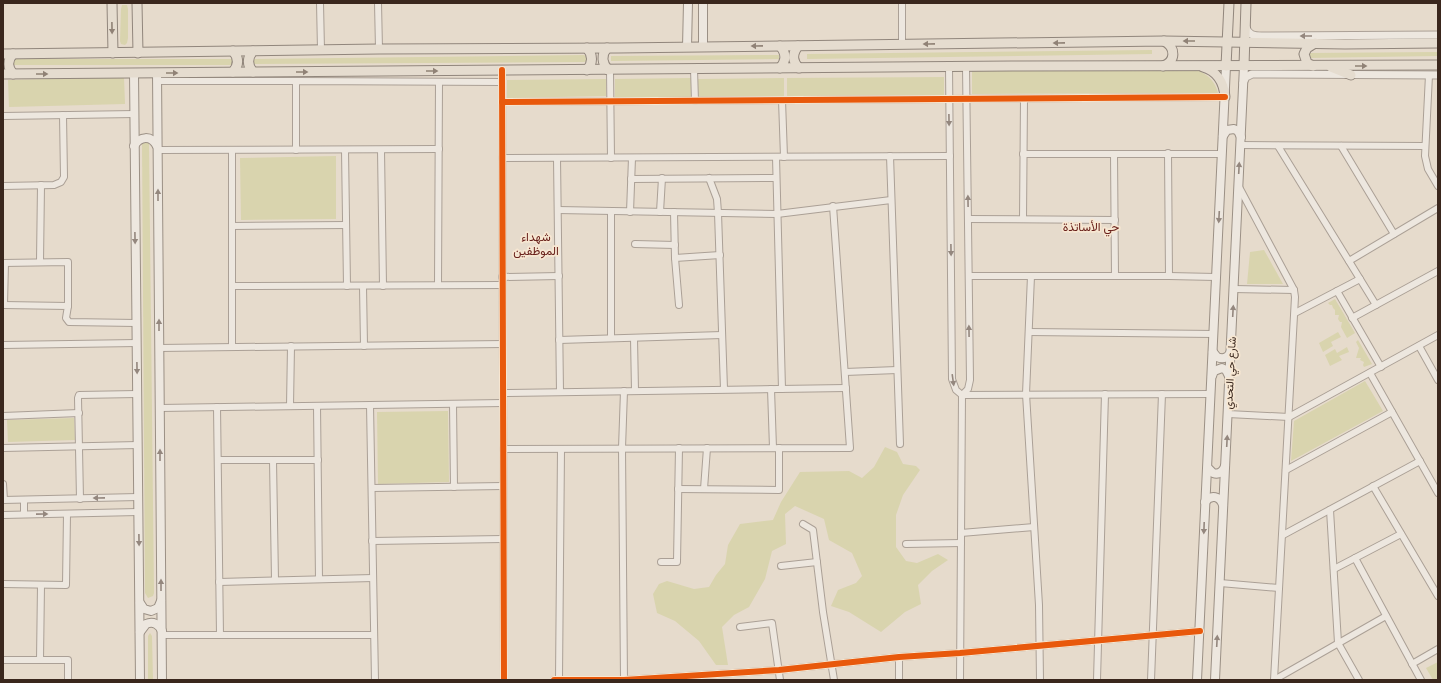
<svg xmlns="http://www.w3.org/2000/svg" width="1441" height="683" font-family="'PT Serif',Vazirmatn,serif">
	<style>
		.green { fill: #d9d4ae }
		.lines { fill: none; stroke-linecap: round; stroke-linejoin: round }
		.minor-casing { stroke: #aba096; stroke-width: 8 }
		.tertiary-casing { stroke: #aba096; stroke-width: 9 }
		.secondary-casing { stroke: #9b9085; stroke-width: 10 }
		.primary-casing { stroke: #91867c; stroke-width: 11 }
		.minor { stroke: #ede7df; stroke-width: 6 }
		.tertiary { stroke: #ede7df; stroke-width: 7 }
		.secondary { stroke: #ede7df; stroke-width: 8 }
		.primary { stroke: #e5dccf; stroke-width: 9 }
		.cycleway-casing { stroke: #f7e7d2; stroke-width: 8 }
		.cycleway { stroke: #e8590c; stroke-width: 6 }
		.oneway { fill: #908276 }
		.oneway2 { fill: #94877e }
		.labels { text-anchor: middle; stroke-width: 3.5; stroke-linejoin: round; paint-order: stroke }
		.street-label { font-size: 11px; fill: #3a271d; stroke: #f7e7d2 }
		.neighbourhood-label { font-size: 12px; fill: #69201a; stroke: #f7e7d2 }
	</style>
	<rect width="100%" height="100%" fill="#e6dbcc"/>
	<g class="green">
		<path d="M 122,5 L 127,5 L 128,9 L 128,38 L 127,43 L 125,45 L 121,44 L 120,41 L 121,9 Z"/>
		<path d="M 1152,50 L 1152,54 L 807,59 L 807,54 Z"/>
		<path d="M 1438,52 L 1438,56 L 1308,58 L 1308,53 Z"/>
		<path d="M 584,55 L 588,58 L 587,61 L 584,62 L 253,64 L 251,60 L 253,59 Z"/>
		<path d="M 779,55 L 779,59 L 611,61 L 611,56 Z"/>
		<path d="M 10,59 L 231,59 L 234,60 L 233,65 L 10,65 Z"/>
		<path d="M 1183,68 C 1200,69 1213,75 1218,93 L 972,94 L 972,71 Z"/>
		<path d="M 124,77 L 125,104 L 9,107 L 8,80 Z"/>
		<path d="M 944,77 L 944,95 L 787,96 L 787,78 Z"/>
		<path d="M 693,78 L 693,97 L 615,98 L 615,79 Z"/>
		<path d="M 784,78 L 784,96 L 697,97 L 696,79 Z"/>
		<path d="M 606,79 L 606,96 L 507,98 L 507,80 Z"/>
		<path d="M 143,141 L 148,141 L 149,143 L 154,593 L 153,596 L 148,598 L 145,593 L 142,143 Z"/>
		<path d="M 336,156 L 336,219 L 241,220 L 240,158 Z"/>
		<path d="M 1264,250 L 1283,284 L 1247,284 L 1250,252 Z"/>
		<path d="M 1335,299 L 1355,333 L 1347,338 L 1341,327 L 1342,322 L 1340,322 L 1338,319 L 1339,315 L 1335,315 L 1335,310 L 1333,308 L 1332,305 L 1330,305 L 1328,303 Z"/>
		<path d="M 1338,332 L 1341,337 L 1331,342 L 1333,346 L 1323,352 L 1319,343 Z"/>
		<path d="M 1358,340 L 1372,364 L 1364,367 L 1363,365 L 1364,362 L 1360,360 L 1361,358 L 1356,358 L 1359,348 L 1356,342 Z"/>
		<path d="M 1347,347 L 1349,352 L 1339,356 L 1342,360 L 1330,366 L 1325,355 L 1335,349 L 1337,353 Z"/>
		<path d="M 1365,381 L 1383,411 L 1291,461 L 1294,421 Z"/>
		<path d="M 448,411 L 449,482 L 378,484 L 377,412 Z"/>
		<path d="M 74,418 L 75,440 L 8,442 L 7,420 Z"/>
		<path d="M 885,447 L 897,452 L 903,464 L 916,466 L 920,470 L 903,495 L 896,515 L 896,547 L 906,561 L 917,563 L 938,554 L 948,560 L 932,571 L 918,585 L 921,604 L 905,612 L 881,632 L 849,612 L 831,606 L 838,590 L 856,583 L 862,576 L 852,553 L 829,540 L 824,519 L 795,506 L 785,514 L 786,544 L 772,551 L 765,579 L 749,607 L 734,615 L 722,627 L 728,665 L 716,665 L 699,641 L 675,621 L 657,613 L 653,594 L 659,584 L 667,581 L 694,589 L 709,587 L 716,575 L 725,564 L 728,545 L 740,524 L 773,520 L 781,502 L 800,472 L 849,471 L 862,478 L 874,467 Z"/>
		<path d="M 150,633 L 152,636 L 153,680 L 148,680 L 148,636 Z"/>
		<path d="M 1438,662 L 1438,680 L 1433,680 L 1426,668 Z"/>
	</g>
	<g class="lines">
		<g class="minor-casing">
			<g id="minor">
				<path d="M 320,3 L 321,50"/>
				<path d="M 378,3 L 379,49"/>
				<path d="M 902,3 L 902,45"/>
				<path d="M 949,67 L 952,379 L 956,390 L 962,395 L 1211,394"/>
				<path d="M 694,69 L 695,101"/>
				<path d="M 502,70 L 504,680"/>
				<path d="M 610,70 L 611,158"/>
				<path d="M 1429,75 L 1425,156 L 1428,169 L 1438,186"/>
				<path d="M 157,81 L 296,81"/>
				<path d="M 782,100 L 784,157"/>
				<path d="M 502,102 L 1225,97"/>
				<path d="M 3,116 L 135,114"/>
				<path d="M 1240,145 L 1425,146"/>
				<path d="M 1278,146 L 1376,305"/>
				<path d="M 1341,146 L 1394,234"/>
				<path d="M 157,150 L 439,149"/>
				<path d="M 296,150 L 296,81 L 502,82"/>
				<path d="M 345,150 L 347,286"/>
				<path d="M 381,150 L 383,286"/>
				<path d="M 1168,153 L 1169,276"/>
				<path d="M 1023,154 L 1222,154"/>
				<path d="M 1114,154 L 1115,276"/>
				<path d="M 890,156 L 900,444"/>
				<path d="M 776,157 L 782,389"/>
				<path d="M 502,158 L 950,156"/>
				<path d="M 557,158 L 560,392"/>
				<path d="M 709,178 L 717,199 L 718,213 L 724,389"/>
				<path d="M 631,179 L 776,178"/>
				<path d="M 3,186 L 54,185 L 61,182 L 64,177 L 63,115"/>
				<path d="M 1239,187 L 1294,290 L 1295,297 L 1274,680"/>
				<path d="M 558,210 L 777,214 L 891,200"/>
				<path d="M 630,212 L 632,158"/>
				<path d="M 660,212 L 662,178"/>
				<path d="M 674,212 L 675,258 L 679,305"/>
				<path d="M 968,219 L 1115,220"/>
				<path d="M 1023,219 L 1024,99"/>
				<path d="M 232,226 L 346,225"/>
				<path d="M 635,244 L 675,245"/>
				<path d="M 675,258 L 720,255"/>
				<path d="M 1349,261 L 1438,208"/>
				<path d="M 40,262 L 41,185"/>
				<path d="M 3,263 L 68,262 L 68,306"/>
				<path d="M 969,276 L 1169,276 L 1216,277"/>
				<path d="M 1031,276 L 1026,394 L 1039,605 L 1040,680"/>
				<path d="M 502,277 L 559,276"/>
				<path d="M 438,285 L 439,82"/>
				<path d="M 232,286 L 502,285"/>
				<path d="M 363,286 L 364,346"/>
				<path d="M 1234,289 L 1294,290"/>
				<path d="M 1337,291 L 1381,367"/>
				<path d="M 3,305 L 68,306 L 66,318 L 69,322 L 136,323"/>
				<path d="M 4,305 L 5,263"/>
				<path d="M 1295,313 L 1360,279"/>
				<path d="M 1352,318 L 1438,271"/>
				<path d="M 1029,332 L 1214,334"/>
				<path d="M 611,338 L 611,211"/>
				<path d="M 634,338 L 635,391"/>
				<path d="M 559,340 L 722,335"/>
				<path d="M 3,345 L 137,343"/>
				<path d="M 1419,346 L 1438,380"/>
				<path d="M 232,347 L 232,150"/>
				<path d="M 159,348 L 503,344"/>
				<path d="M 845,372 L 897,370"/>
				<path d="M 1370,373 L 1438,493"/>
				<path d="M 771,389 L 773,448"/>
				<path d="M 503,393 L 846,388"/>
				<path d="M 962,395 L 968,389 L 970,380 L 966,67"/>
				<path d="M 453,404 L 454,487"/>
				<path d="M 370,405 L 375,680"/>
				<path d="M 290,406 L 291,346"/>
				<path d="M 317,406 L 319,579"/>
				<path d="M 217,407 L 220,635"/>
				<path d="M 160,408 L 503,403"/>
				<path d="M 1228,414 L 1289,417 L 1438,335"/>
				<path d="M 3,416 L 79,413"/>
				<path d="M 3,448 L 138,445"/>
				<path d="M 503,449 L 850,448 L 833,206"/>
				<path d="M 218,460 L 318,460"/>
				<path d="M 273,460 L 275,580"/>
				<path d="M 1286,470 L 1392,412"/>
				<path d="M 3,484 L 4,500"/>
				<path d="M 1373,486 L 1438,596"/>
				<path d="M 372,488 L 503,486"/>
				<path d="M 678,489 L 779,490 L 779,448"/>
				<path d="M 704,489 L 707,448"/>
				<path d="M 80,499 L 78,398 L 79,395 L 137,394"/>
				<path d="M 3,500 L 138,497"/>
				<path d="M 1330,510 L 1338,643 L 1359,680"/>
				<path d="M 24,514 L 24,500"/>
				<path d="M 3,515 L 138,512"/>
				<path d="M 803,524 L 813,530 L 823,612 L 834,680"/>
				<path d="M 961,533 L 1034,527"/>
				<path d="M 1283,535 L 1420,461"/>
				<path d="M 372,541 L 503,539"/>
				<path d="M 906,544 L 961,543"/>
				<path d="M 1355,558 L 1421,680"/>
				<path d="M 661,562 L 677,562 L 679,448"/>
				<path d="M 781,566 L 817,562"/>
				<path d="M 1334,569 L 1401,534"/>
				<path d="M 219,582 L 373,578"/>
				<path d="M 1220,583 L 1279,588"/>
				<path d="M 3,584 L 66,585 L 67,514"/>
				<path d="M 740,627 L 772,623 L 780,680"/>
				<path d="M 162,635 L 374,635"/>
				<path d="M 3,660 L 68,660 L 68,680"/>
				<path d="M 40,660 L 41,585"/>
				<path d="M 1412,664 L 1438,649"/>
				<path d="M 559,679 L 561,449"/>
				<path d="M 554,680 L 624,680 L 779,670 L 899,657 L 960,653 L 1200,631"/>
				<path d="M 624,680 L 622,448 L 624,391"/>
				<path d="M 899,680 L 899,657"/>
				<path d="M 960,680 L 962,395"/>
				<path d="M 1097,680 L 1105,394"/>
				<path d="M 1151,680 L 1162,394"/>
				<path d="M 1274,680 L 1386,616"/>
			</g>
		</g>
		<g class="tertiary-casing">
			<g id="tertiary">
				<path d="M 1246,27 C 1248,35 1254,36 1262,36 L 1438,35"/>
				<path d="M 1243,83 L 1246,77 L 1252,74 L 1438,75"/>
			</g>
		</g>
		<g class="secondary-casing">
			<g id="secondary">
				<path d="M 703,3 L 703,47"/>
				<path d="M 687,47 L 688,3"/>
				<path d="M 134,73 L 140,680"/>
				<path d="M 157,73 L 162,680"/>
				<path d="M 1223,136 L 1227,130 L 1234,129 L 1238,131 L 1241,137"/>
				<path d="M 134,146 C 140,136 151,135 157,146"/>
				<path d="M 1213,352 L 1217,357 C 1224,360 1229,357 1231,351"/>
				<path d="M 1212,376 L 1214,371 L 1222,368 L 1226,370 L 1229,376"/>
				<path d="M 1208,468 L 1213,473 C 1219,475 1223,472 1225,466"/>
				<path d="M 1205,502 C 1211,494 1220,496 1223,505"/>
				<path d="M 140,603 L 144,609 L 151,611 L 158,608 L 161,601"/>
				<path d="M 140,632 L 146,624 C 153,621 159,624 162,631"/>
				<path d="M 1197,680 L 1226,66"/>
				<path d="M 1215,680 L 1244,66"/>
			</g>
		</g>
		<g class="primary-casing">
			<g id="primary">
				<path d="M 112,3 L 113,53"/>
				<path d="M 137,3 L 138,53"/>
				<path d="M 798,46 C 792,54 792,61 799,68"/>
				<path d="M 587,48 C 593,55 593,63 587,70"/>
				<path d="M 607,48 C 601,55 602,63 608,70"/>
				<path d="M 3,54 L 379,49 L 618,48 L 1164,41 L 1345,44 L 1438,43"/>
				<path d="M 13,54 C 7,60 8,68 13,74"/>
				<path d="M 1163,66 C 1176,62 1176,47 1164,41"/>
				<path d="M 1226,66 L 1229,3"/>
				<path d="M 1244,66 L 1246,3"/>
				<path d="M 1313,66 L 1307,63 L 1304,54 L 1307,48 L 1315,43"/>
				<path d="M 1203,67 C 1217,71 1224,83 1225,97"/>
				<path d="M 1331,67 L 1351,75"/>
				<path d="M 780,68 C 786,61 787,54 780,46"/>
				<path d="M 233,72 C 239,65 239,58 233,51"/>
				<path d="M 253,72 C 247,65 247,58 253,51"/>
				<path d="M 3,74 L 1012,66 L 1438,65"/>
			</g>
		</g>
		<use href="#minor" class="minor"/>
		<use href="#tertiary" class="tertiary"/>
		<use href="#secondary" class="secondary"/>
		<use href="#primary" class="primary"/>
		<g class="cycleway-casing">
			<g id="cycleway">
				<path d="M 502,70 L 504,680"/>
				<path d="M 502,102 L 1225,97"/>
				<path d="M 554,680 L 624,680 L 779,670 L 899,657 L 960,653 L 1200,631"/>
			</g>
		</g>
		<use href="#cycleway" class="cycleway"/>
	</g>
	<defs><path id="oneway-solid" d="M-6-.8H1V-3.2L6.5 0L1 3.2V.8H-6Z"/></defs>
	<g class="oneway">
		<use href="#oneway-solid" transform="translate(112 28) rotate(89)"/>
		<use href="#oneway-solid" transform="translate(1189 41) rotate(-180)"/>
		<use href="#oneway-solid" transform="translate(1059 43) rotate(179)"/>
		<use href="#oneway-solid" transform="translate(929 44) rotate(179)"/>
		<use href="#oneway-solid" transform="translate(757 46) rotate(179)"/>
		<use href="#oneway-solid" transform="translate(1361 66)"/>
		<use href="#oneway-solid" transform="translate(432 71)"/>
		<use href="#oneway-solid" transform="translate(302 72)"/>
		<use href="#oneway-solid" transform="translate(172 73)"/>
		<use href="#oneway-solid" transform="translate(42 74)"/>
	</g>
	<g class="oneway2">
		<use href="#oneway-solid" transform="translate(1306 36) rotate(180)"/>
		<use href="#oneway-solid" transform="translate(949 120) rotate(89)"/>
		<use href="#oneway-solid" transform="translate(1239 168) rotate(-87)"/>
		<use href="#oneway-solid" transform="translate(158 195) rotate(-90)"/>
		<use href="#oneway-solid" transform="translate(968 201) rotate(-91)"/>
		<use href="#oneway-solid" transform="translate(1219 217) rotate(93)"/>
		<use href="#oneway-solid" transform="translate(135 238) rotate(89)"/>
		<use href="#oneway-solid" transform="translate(951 250) rotate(89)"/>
		<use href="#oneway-solid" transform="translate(1233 311) rotate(-87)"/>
		<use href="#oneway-solid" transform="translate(159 325) rotate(-90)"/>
		<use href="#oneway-solid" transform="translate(969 331) rotate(-91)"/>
		<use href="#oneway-solid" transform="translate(137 368) rotate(89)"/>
		<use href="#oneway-solid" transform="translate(953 380) rotate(82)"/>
		<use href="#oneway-solid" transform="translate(1227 441) rotate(-87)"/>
		<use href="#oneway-solid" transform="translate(160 455) rotate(-90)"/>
		<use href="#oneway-solid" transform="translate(99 498) rotate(179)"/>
		<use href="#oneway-solid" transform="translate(42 514) rotate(-1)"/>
		<use href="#oneway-solid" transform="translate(1204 528) rotate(92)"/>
		<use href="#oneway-solid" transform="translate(139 540) rotate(89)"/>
		<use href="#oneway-solid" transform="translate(161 585) rotate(-90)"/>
		<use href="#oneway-solid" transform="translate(1217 641) rotate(-87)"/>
	</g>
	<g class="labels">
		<g class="street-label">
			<text transform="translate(1230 373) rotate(-87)" y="4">شارع حي التحدي</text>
		</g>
		<g class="neighbourhood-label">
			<text x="1091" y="231">حي الأساتذة</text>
			<text x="536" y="241">شهداء<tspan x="536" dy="14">الموظفين</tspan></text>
		</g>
	</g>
	<rect width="1441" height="683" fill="none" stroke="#3a271d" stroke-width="8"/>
</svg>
